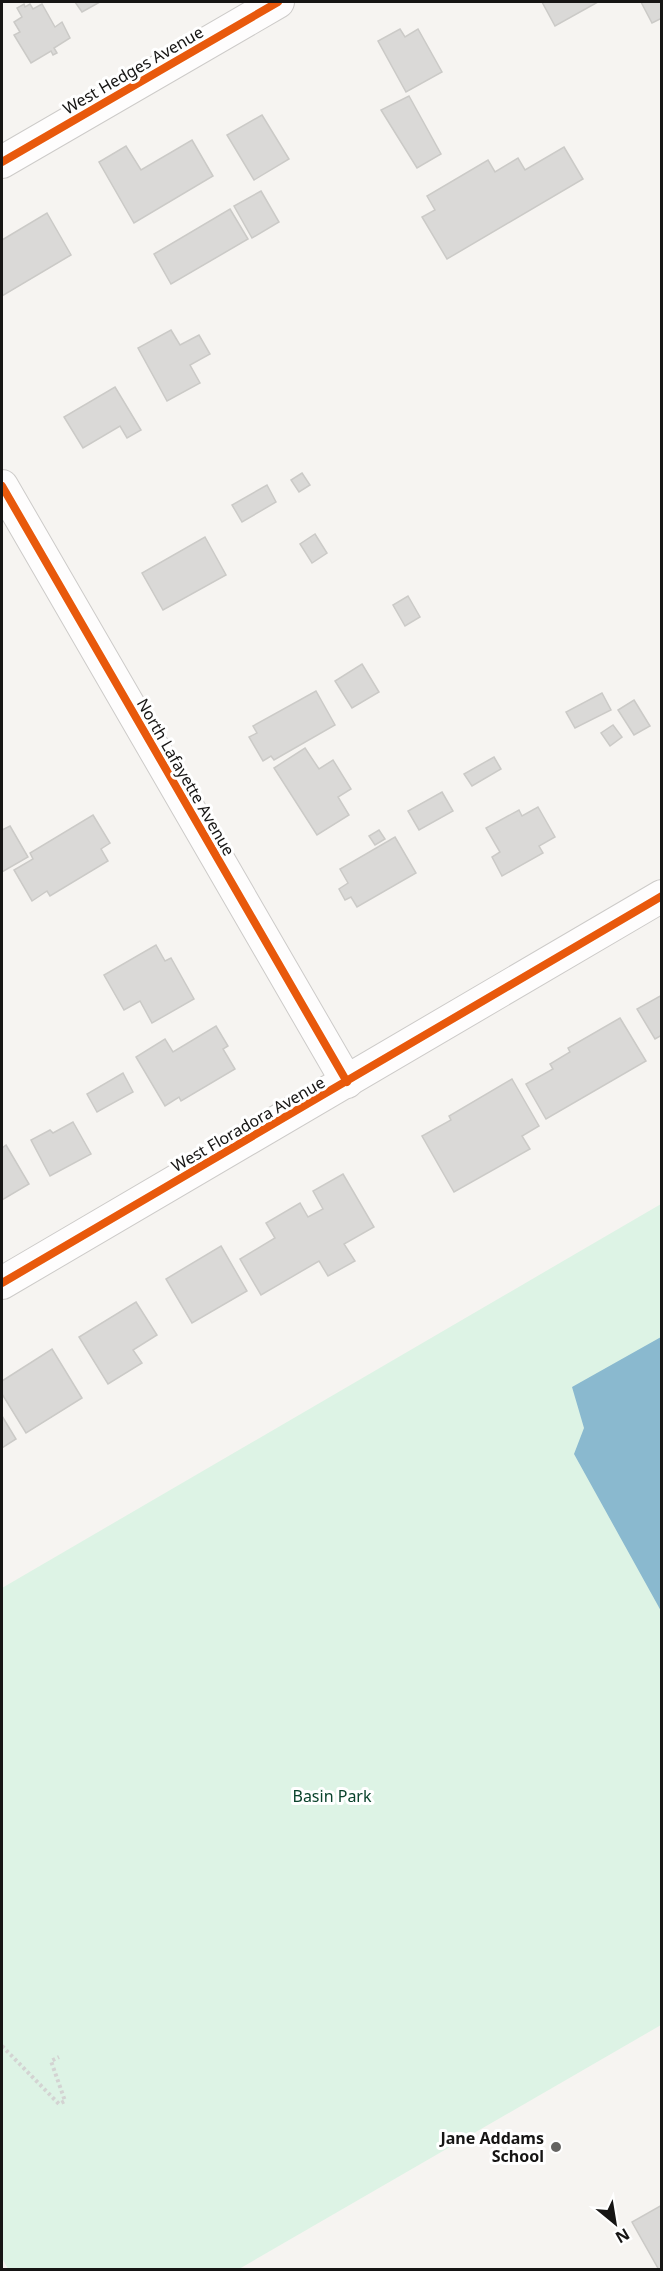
<svg xmlns="http://www.w3.org/2000/svg" width="663" height="2271" font-family="'Noto Sans',sans-serif">
	<style>
		.green { fill: #ddf3e5 }
		.water { fill: #8ab9cf }
		.building { fill: #dad9d7; stroke: #cbcac7; stroke-width: 1.5 }
		.lines { fill: none; stroke-linecap: round; stroke-linejoin: round }
		.street-casing { stroke: #cdcbc9; stroke-width: 34 }
		.path { stroke: #d3d3d2; stroke-width: 4; stroke-dasharray: 3 3; stroke-linecap: butt }
		.street { stroke: #fefdfd; stroke-width: 32 }
		.cycleway-casing { stroke: #fff; stroke-width: 11 }
		.cycleway { stroke: #e8590c; stroke-width: 8 }
		.poi-dot { fill: #646361; stroke: #fff; stroke-width: 2 }
		.labels { text-anchor: middle; stroke-width: 6; stroke-linejoin: round; paint-order: stroke }
		.street-label { font-size: 16px; fill: #161514; stroke: #fff }
		.park-label { font-size: 16px; fill: #0a432c; stroke: #fff }
		.poi-label { font-size: 16px; font-weight: bold; fill: #161514; stroke: #fff; text-anchor: end }
	</style>
	<rect width="100%" height="100%" fill="#f6f4f1"/>
	<path class="green" d="M 661,1204 L 661,2025 L 239,2269 L 8,2269 L 2,2258 L 2,1588 Z"/>
	<path class="water" d="M 661,1337 L 661,1611 L 574,1454 L 584,1428 L 572,1387 Z"/>
	<g class="building">
		<path d="M 75,2 L 100,2 L 82,12 Z"/>
		<path d="M 542,2 L 598,2 L 555,26 Z"/>
		<path d="M 641,2 L 662,2 L 662,18 L 652,23 Z"/>
		<path d="M 24,4 L 25,7 L 30,4 L 33,9 L 42,4 L 55,27 L 62,22 L 70,38 L 54,48 L 57,53 L 53,55 L 51,51 L 31,63 L 14,35 L 20,32 L 14,22 L 22,17 L 17,8 Z"/>
		<path d="M 400,29 L 405,37 L 418,29 L 442,72 L 406,92 L 378,41 Z"/>
		<path d="M 409,96 L 441,154 L 417,168 L 381,110 Z"/>
		<path d="M 262,115 L 289,159 L 254,180 L 227,135 Z"/>
		<path d="M 192,140 L 213,176 L 134,223 L 99,162 L 126,146 L 141,170 Z"/>
		<path d="M 564,147 L 583,179 L 447,259 L 422,217 L 435,210 L 427,196 L 488,160 L 495,172 L 518,158 L 525,170 Z"/>
		<path d="M 261,191 L 279,222 L 252,238 L 234,206 Z"/>
		<path d="M 230,209 L 248,239 L 171,284 L 154,254 Z"/>
		<path d="M 47,213 L 71,255 L 2,296 L 2,240 Z"/>
		<path d="M 171,330 L 180,345 L 199,335 L 210,354 L 190,365 L 200,383 L 167,401 L 138,348 Z"/>
		<path d="M 115,387 L 141,430 L 127,438 L 120,426 L 83,448 L 64,417 Z"/>
		<path d="M 302,473 L 310,485 L 299,492 L 291,480 Z"/>
		<path d="M 267,485 L 276,502 L 242,522 L 232,505 Z"/>
		<path d="M 315,534 L 327,553 L 312,563 L 300,544 Z"/>
		<path d="M 205,537 L 226,575 L 163,610 L 142,573 Z"/>
		<path d="M 408,596 L 420,617 L 405,626 L 393,605 Z"/>
		<path d="M 362,664 L 379,692 L 352,708 L 335,681 Z"/>
		<path d="M 316,691 L 335,725 L 274,760 L 271,756 L 263,761 L 249,737 L 257,733 L 253,726 Z"/>
		<path d="M 602,693 L 611,710 L 575,728 L 566,712 Z"/>
		<path d="M 634,700 L 650,726 L 634,735 L 618,710 Z"/>
		<path d="M 613,725 L 622,737 L 610,746 L 601,733 Z"/>
		<path d="M 305,748 L 319,769 L 333,760 L 351,789 L 338,797 L 349,815 L 317,835 L 274,768 Z"/>
		<path d="M 494,757 L 501,769 L 472,786 L 464,774 Z"/>
		<path d="M 442,792 L 453,811 L 419,830 L 408,811 Z"/>
		<path d="M 538,807 L 555,837 L 539,846 L 543,853 L 502,876 L 492,857 L 500,852 L 486,828 L 519,810 L 522,816 Z"/>
		<path d="M 93,815 L 110,843 L 101,849 L 108,861 L 50,896 L 47,891 L 32,901 L 14,870 L 33,859 L 30,853 Z"/>
		<path d="M 10,826 L 28,857 L 2,872 L 2,830 Z"/>
		<path d="M 379,830 L 385,839 L 375,845 L 369,836 Z"/>
		<path d="M 395,837 L 416,873 L 357,907 L 351,897 L 345,900 L 339,889 L 348,883 L 340,869 Z"/>
		<path d="M 156,945 L 165,961 L 171,958 L 194,999 L 152,1023 L 140,1001 L 124,1010 L 104,975 Z"/>
		<path d="M 662,995 L 662,1035 L 655,1039 L 637,1009 Z"/>
		<path d="M 620,1018 L 646,1061 L 546,1119 L 526,1084 L 553,1069 L 550,1064 L 570,1052 L 568,1048 Z"/>
		<path d="M 216,1026 L 228,1046 L 223,1049 L 235,1069 L 181,1101 L 179,1097 L 165,1106 L 136,1057 L 165,1039 L 173,1052 Z"/>
		<path d="M 123,1073 L 133,1092 L 97,1112 L 87,1094 Z"/>
		<path d="M 512,1079 L 539,1126 L 522,1136 L 530,1149 L 454,1192 L 422,1136 L 451,1120 L 449,1116 Z"/>
		<path d="M 73,1122 L 91,1154 L 50,1176 L 31,1140 L 50,1130 L 53,1133 Z"/>
		<path d="M 6,1145 L 29,1184 L 2,1200 L 2,1148 Z"/>
		<path d="M 343,1174 L 374,1227 L 344,1244 L 355,1261 L 328,1276 L 319,1261 L 261,1295 L 240,1259 L 275,1238 L 266,1223 L 300,1203 L 308,1217 L 323,1209 L 313,1191 Z"/>
		<path d="M 221,1246 L 247,1291 L 192,1323 L 166,1279 Z"/>
		<path d="M 136,1302 L 157,1335 L 133,1350 L 142,1363 L 108,1384 L 79,1337 Z"/>
		<path d="M 52,1349 L 82,1398 L 26,1433 L 2,1394 L 2,1381 Z"/>
		<path d="M 2,1416 L 16,1439 L 2,1448 Z"/>
		<path d="M 662,2205 L 662,2270 L 659,2270 L 632,2222 Z"/>
	</g>
	<g class="lines">
		<g class="street-casing">
			<g id="street">
				<path d="M 2,162 L 278,2"/>
				<path d="M 2,486 L 347,1082"/>
				<path d="M 2,1283 L 662,896"/>
			</g>
		</g>
		<path class="path" d="M 2,2046 L 59,2104 L 65,2101 L 51,2061 L 59,2057"/>
		<use href="#street" class="street"/>
		<g class="cycleway-casing">
			<g id="cycleway">
				<path d="M 2,162 L 278,2"/>
				<path d="M 2,486 L 347,1082"/>
				<path d="M 2,1283 L 662,896"/>
			</g>
		</g>
		<use href="#cycleway" class="cycleway"/>
	</g>
	<circle class="poi-dot" cx="556" cy="2147" r="6"/>
	<g class="labels">
		<g class="street-label">
			<text transform="translate(133 70) rotate(-30)" y="6">West Hedges Avenue</text>
			<text transform="translate(186 777) rotate(60)" y="6">North Lafayette Avenue</text>
			<text transform="translate(248 1124) rotate(-30)" y="6">West Floradora Avenue</text>
		</g>
		<g class="park-label">
			<text x="332" y="1802">Basin Park</text>
		</g>
		<g class="poi-label">
			<text x="544" y="2144">Jane Addams<tspan x="544" dy="18">School</tspan></text>
		</g>
	</g>
	<rect width="663" height="2271" fill="none" stroke="#161514" stroke-width="6"/>
	<g transform="translate(615 2223) rotate(150)" stroke="#ffffff" stroke-width="4.5" paint-order="stroke">
	<path d="M0-4.5L10 22L0 15L-10 22Z" fill="#161514"/>
	<text y="-9" font-size="16" font-weight="bold" text-anchor="middle" fill="#161514">N</text>
	</g>
</svg>
